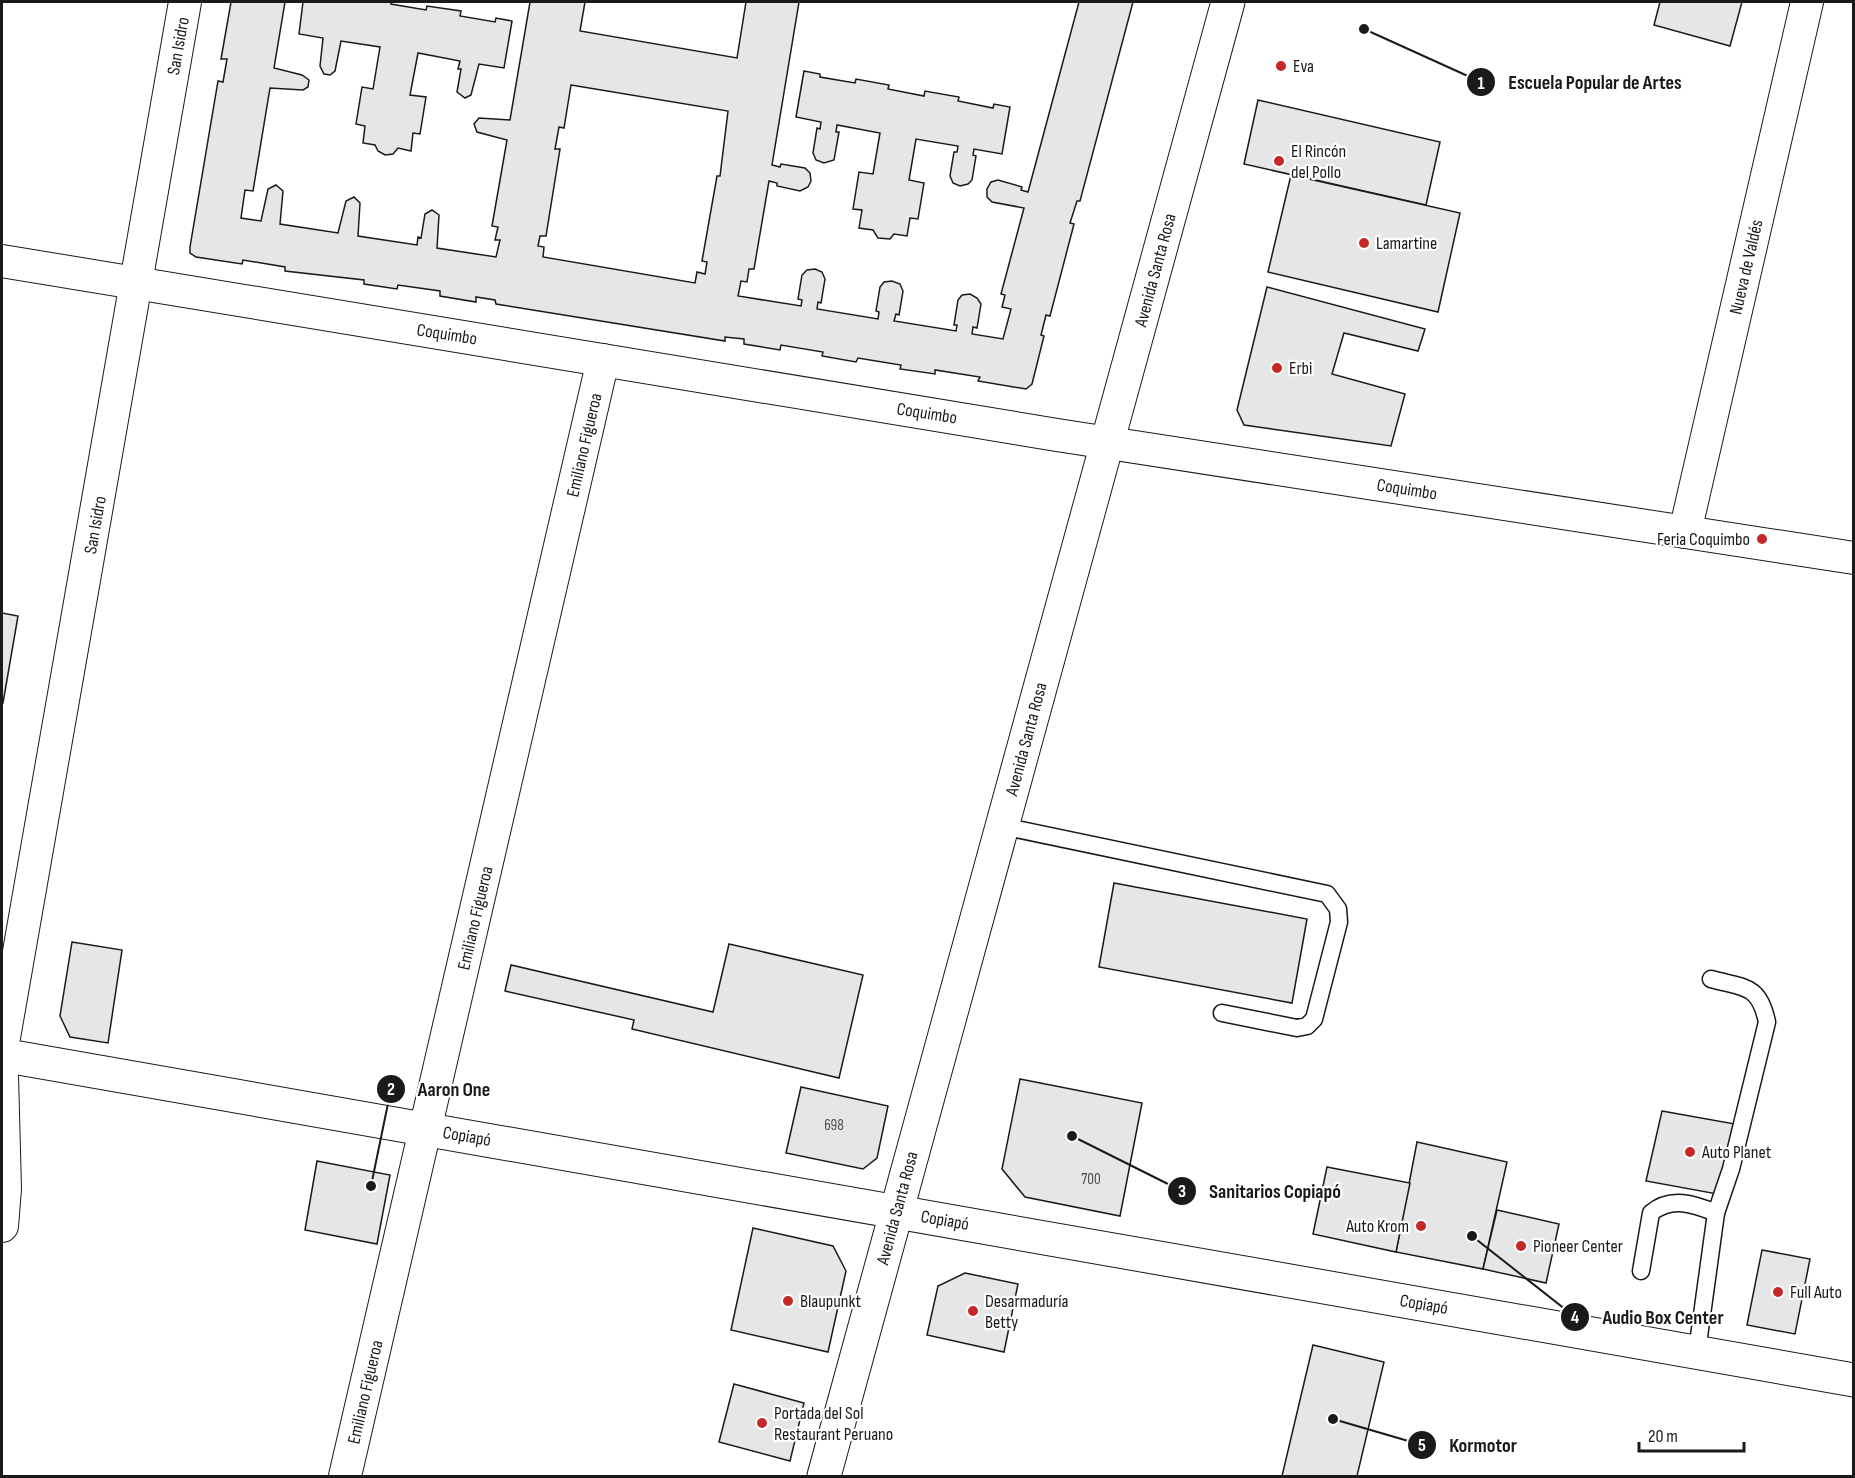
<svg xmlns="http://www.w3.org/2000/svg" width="1855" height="1478" font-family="'Sofia Sans Condensed',sans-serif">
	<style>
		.building { fill: #e6e6e6; stroke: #1a1a1a; stroke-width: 1.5; fill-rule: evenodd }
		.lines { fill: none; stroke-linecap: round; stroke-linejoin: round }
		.lane-casing { stroke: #1a1a1a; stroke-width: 19 }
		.street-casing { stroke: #1a1a1a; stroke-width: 34 }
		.secondary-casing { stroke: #1a1a1a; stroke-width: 35 }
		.lane { stroke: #fff; stroke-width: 16 }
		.street { stroke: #fff; stroke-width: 32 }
		.secondary { stroke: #fff; stroke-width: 33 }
		.poi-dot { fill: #c62828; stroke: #fff; stroke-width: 2 }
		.labels { text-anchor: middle; stroke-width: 4.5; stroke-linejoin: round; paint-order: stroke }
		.number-label { font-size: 15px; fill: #4d4d4d }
		.street-label { font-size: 18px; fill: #1a1a1a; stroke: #fff }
		.poi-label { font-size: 18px; fill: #1a1a1a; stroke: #fff; text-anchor: start }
		.leader { fill: none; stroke: #1a1a1a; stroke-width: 2 }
		.callout-dot { fill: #1a1a1a; stroke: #fff; stroke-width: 2 }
		.mark-label { font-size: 18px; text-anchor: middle; font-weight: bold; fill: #fff }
		.callout-label { font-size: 20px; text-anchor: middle; font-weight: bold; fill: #1a1a1a; stroke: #fff; stroke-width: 4.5; stroke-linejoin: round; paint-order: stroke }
	</style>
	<rect width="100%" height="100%" fill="#fff"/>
	<g class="building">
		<path d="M 231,2 L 285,2 L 274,68 L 302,75 L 309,80 L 308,87 L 303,90 L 270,88 L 253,191 L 245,190 L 241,218 L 261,221 L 268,189 L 276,185 L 283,191 L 280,224 L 338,233 L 346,201 L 354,197 L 360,203 L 358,236 L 417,245 L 418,237 L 421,238 L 425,214 L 432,210 L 439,215 L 437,248 L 496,257 L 500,240 L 495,240 L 498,227 L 492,226 L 507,140 L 477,132 L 474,124 L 479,118 L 510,120 L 530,2 L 585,2 L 580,31 L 737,58 L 746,2 L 799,2 L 772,165 L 780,167 L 781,164 L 805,168 L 810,173 L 811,181 L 808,187 L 800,191 L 777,186 L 777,183 L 769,181 L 754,269 L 749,269 L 747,282 L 741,281 L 738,296 L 801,306 L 802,300 L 798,299 L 802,275 L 807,270 L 815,269 L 822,272 L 825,279 L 821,303 L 818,302 L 817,309 L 878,319 L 879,312 L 876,311 L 880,287 L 884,282 L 892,281 L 900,284 L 903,291 L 899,315 L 896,314 L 894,321 L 956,331 L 957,325 L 954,325 L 958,300 L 962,295 L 970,294 L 977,298 L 981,304 L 977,328 L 973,327 L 972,334 L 1003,339 L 1011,309 L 1002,307 L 1005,295 L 1001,294 L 1024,208 L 992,202 L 987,197 L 987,189 L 991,182 L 998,180 L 1022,187 L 1021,190 L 1028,192 L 1079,2 L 1133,2 L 1080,201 L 1077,201 L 1070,223 L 1074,224 L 1050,316 L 1046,315 L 1041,335 L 1044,336 L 1032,384 L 1026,389 L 978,381 L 980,377 L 935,370 L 935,374 L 900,369 L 901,365 L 858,358 L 856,362 L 822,356 L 823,352 L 781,345 L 780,350 L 744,344 L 744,339 L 725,337 L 725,341 L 496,304 L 495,300 L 476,297 L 476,302 L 440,296 L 440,291 L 398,285 L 397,289 L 364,284 L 364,280 L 285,271 L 285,267 L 243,260 L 242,264 L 196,257 L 190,253 L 190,247 L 218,81 L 223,82 L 227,59 L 221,59 ZM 571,85 L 728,111 L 720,176 L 717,176 L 702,261 L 707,262 L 705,274 L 697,272 L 695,283 L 543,257 L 544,247 L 538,246 L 540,236 L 546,236 L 560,149 L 555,149 L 559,127 L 564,128 Z"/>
		<path d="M 303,2 L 391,2 L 391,4 L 426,10 L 427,6 L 461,11 L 460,16 L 495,22 L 496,18 L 512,21 L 504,68 L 479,64 L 471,95 L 465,98 L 457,92 L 461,69 L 458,69 L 460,61 L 418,53 L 410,95 L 426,97 L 420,134 L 413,133 L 411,151 L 398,148 L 393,154 L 385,155 L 378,151 L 375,145 L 363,143 L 365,126 L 356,124 L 362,87 L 373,89 L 380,47 L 341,41 L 335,71 L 330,75 L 324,74 L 320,66 L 323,38 L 299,34 Z"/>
		<path d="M 1660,2 L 1742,2 L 1730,46 L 1654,25 Z"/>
		<path d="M 804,71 L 820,74 L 820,77 L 855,83 L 856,79 L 889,85 L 888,89 L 924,96 L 925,91 L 959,97 L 958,101 L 993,108 L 994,104 L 1010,107 L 1002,154 L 974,149 L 973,155 L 976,156 L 972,180 L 968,184 L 960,186 L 953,183 L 950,176 L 954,152 L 957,152 L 958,146 L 916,139 L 909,180 L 924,183 L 918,219 L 910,218 L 907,236 L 894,234 L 890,239 L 878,238 L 873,230 L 859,228 L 862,210 L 853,209 L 859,172 L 873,174 L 880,133 L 837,125 L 836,132 L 839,132 L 834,160 L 824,163 L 816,160 L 813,153 L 817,128 L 820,129 L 821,122 L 796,117 Z"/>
		<path d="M 1258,100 L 1440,142 L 1426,205 L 1244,164 Z"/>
		<path d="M 1291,175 L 1460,213 L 1438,312 L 1268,272 Z"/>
		<path d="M 1267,287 L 1425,329 L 1418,351 L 1344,333 L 1332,374 L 1405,394 L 1391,446 L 1244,425 L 1237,410 Z"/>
		<path d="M 2,613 L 18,616 L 3,703 L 2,703 Z"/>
		<path d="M 1114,883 L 1307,919 L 1292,1003 L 1099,967 Z"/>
		<path d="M 72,942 L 122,950 L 108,1043 L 70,1037 L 60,1016 Z"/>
		<path d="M 729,944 L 863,975 L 839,1078 L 632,1029 L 634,1020 L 505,991 L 511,965 L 713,1012 Z"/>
		<path d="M 1020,1079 L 1142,1103 L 1120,1216 L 1025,1197 L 1002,1169 Z"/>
		<path d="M 801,1087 L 888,1106 L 877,1158 L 863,1169 L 786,1153 Z"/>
		<path d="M 1662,1111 L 1735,1124 L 1717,1194 L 1646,1181 Z"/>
		<path d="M 1417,1142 L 1507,1162 L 1483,1269 L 1396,1252 Z"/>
		<path d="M 317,1161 L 390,1175 L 377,1244 L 305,1230 Z"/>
		<path d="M 1327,1167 L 1410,1183 L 1396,1252 L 1313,1234 Z"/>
		<path d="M 1497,1210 L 1559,1224 L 1546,1283 L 1483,1269 Z"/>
		<path d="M 753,1228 L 833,1246 L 846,1271 L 828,1352 L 731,1330 Z"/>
		<path d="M 1762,1250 L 1810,1259 L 1795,1334 L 1747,1325 Z"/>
		<path d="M 965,1273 L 1018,1284 L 1004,1352 L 927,1335 L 938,1286 Z"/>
		<path d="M 1313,1345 L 1384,1362 L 1357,1476 L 1282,1476 Z"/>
		<path d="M 734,1384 L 804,1403 L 790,1461 L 719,1442 Z"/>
	</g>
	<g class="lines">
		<g class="lane-casing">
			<g id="lane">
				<path d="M 1002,826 L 1327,894 L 1338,909 L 1339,922 L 1314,1019 L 1307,1026 L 1297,1028 L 1222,1013"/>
				<path d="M 1711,979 C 1744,988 1759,984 1767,1022 L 1731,1169 L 1716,1213"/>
				<path d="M 1641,1271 L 1651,1213 C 1671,1196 1694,1204 1716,1213 L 1697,1351"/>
			</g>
		</g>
		<g class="street-casing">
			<g id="street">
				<path d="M 2,261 L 1057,435 L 1854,558"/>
				<path d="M 1685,532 L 1807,2"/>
				<path d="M 2,1049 L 185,2"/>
				<path d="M 2,1075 L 5,1189 L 2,1226"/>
				<path d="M 345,1476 L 603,360"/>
			</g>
		</g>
		<g class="secondary-casing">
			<g id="secondary">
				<path d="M 2,1055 L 1854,1380"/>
				<path d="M 824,1476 L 1228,2"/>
			</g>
		</g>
		<use href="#lane" class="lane"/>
		<use href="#street" class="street"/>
		<use href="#secondary" class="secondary"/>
	</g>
	<g class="poi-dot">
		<circle cx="1281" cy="66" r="6"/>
		<circle cx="1279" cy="161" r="6"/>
		<circle cx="1364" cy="243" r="6"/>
		<circle cx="1277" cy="368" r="6"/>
		<circle cx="1762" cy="539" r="6"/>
		<circle cx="1690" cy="1152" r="6"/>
		<circle cx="1421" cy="1226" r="6"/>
		<circle cx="1521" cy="1246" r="6"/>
		<circle cx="1778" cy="1292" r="6"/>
		<circle cx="788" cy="1301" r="6"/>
		<circle cx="973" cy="1311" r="6"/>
		<circle cx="762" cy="1423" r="6"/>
	</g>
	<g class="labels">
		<g class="number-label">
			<text x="834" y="1130">698</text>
			<text x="1091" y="1184">700</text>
		</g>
		<g class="street-label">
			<text transform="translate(178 46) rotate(-80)" y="6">San Isidro</text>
			<text transform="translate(1746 267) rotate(-77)" y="6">Nueva de Valdés</text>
			<text transform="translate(1155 270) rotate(-75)" y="6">Avenida Santa Rosa</text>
			<text transform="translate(447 334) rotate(9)" y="6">Coquimbo</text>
			<text transform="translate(927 413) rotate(9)" y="6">Coquimbo</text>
			<text transform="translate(584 445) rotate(-77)" y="6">Emiliano Figueroa</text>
			<text transform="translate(1407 489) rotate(9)" y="6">Coquimbo</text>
			<text transform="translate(95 525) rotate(-80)" y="6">San Isidro</text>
			<text transform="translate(1026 739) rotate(-75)" y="6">Avenida Santa Rosa</text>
			<text transform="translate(475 918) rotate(-77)" y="6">Emiliano Figueroa</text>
			<text transform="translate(467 1136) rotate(10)" y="6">Copiapó</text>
			<text transform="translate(897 1208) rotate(-75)" y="6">Avenida Santa Rosa</text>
			<text transform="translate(945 1220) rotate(10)" y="6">Copiapó</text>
			<text transform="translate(1424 1304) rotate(10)" y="6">Copiapó</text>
			<text transform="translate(365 1392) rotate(-77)" y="6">Emiliano Figueroa</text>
		</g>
		<g class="poi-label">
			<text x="1293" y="72">Eva</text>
			<text x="1291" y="157">El Rincón<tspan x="1291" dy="21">del Pollo</tspan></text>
			<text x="1376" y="249">Lamartine</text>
			<text x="1289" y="374">Erbi</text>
			<text x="1750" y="545" text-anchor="end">Feria Coquimbo</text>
			<text x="1702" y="1158">Auto Planet</text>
			<text x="1409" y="1232" text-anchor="end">Auto Krom</text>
			<text x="1533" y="1252">Pioneer Center</text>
			<text x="1790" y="1298">Full Auto</text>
			<text x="800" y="1307">Blaupunkt</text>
			<text x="985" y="1307">Desarmaduría<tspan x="985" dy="21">Betty</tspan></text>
			<text x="774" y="1419">Portada del Sol<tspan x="774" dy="21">Restaurant Peruano</tspan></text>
		</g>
	</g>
	<path class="leader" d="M1364 29L1481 82M371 1186L391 1089M1072 1136L1182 1191M1472 1236L1575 1317M1333 1419L1422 1445"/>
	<g class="callout-dot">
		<circle cx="1364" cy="29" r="6"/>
		<circle cx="371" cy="1186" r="6"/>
		<circle cx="1072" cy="1136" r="6"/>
		<circle cx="1472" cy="1236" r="6"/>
		<circle cx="1333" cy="1419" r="6"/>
		<circle cx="1481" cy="82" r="15"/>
		<circle cx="391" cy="1089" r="15"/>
		<circle cx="1182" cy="1191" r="15"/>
		<circle cx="1575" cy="1317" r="15"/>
		<circle cx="1422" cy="1445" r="15"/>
	</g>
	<g class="mark-label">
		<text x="1481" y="89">1</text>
		<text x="391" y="1095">2</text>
		<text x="1182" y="1197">3</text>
		<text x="1575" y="1323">4</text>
		<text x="1422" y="1451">5</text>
	</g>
	<g class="callout-label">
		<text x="1595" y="89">Escuela Popular de Artes</text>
		<text x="454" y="1096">Aaron One</text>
		<text x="1275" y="1198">Sanitarios Copiapó</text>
		<text x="1663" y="1324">Audio Box Center</text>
		<text x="1483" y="1452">Kormotor</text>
	</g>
	<rect width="1855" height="1478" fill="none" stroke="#1a1a1a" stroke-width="6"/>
	<path d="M1639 1442v9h105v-9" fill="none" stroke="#1a1a1a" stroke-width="3"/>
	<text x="1648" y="1442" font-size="18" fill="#1a1a1a" stroke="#ffffff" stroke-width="4.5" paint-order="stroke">20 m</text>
</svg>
